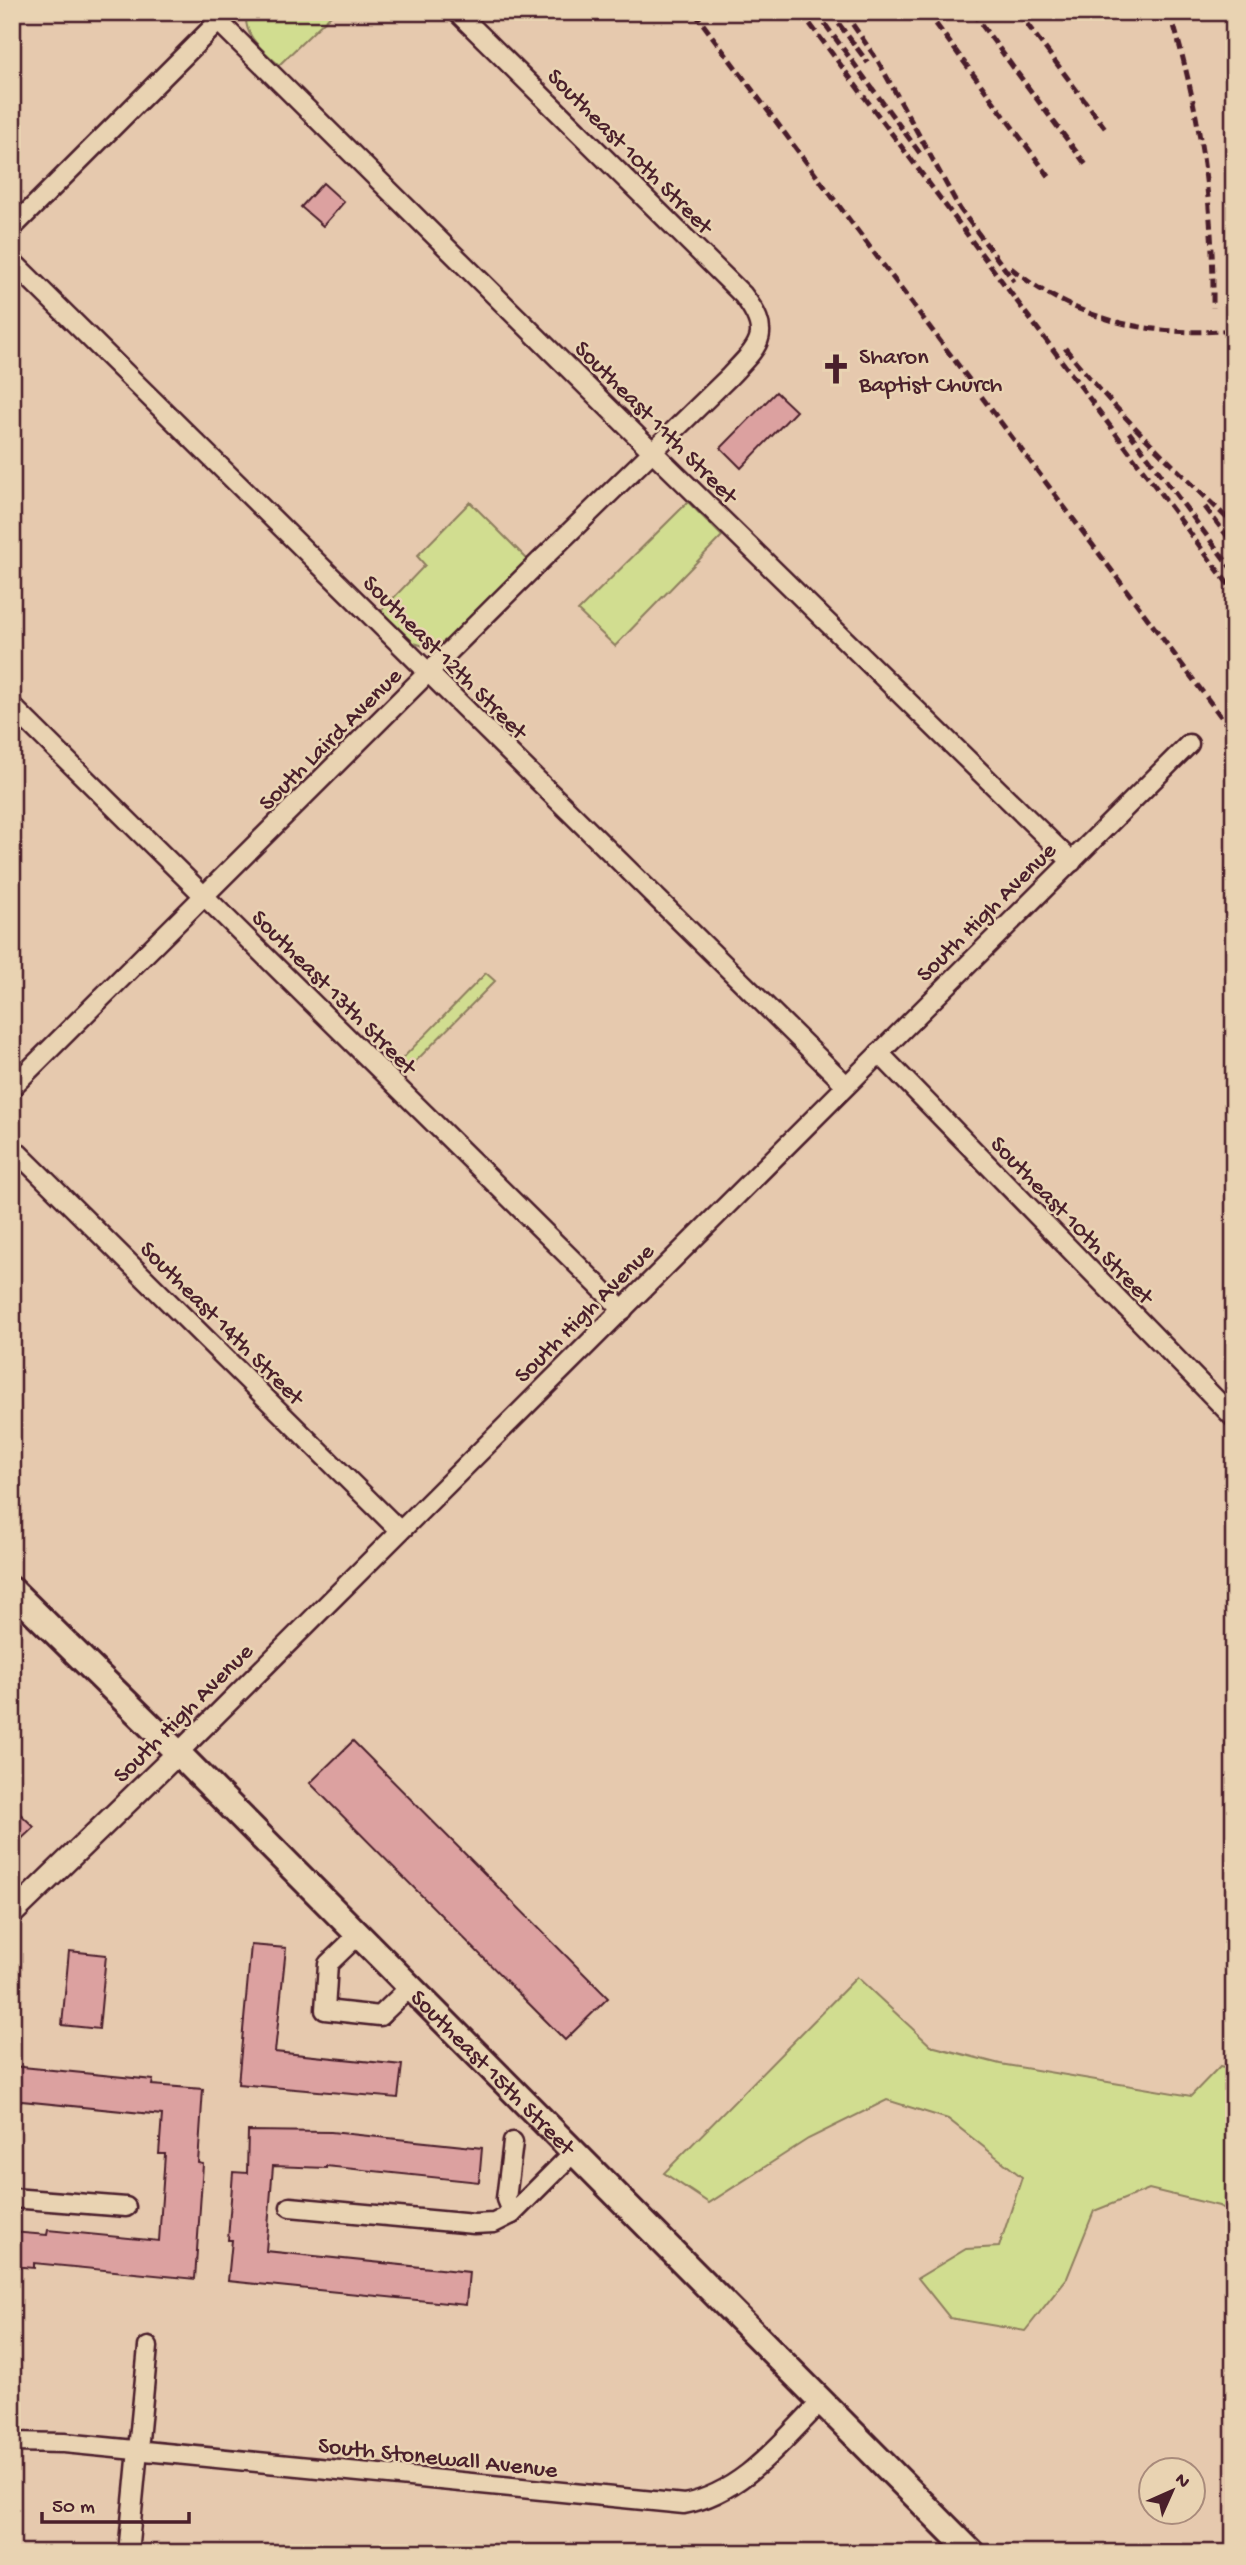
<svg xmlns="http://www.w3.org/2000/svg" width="1246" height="2565" font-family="'Gochi Hand',sans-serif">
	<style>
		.green { fill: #d1dd90; stroke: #8e7e5e; stroke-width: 2 }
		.building { fill: #dca1a0; stroke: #4a1f2b; stroke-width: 2 }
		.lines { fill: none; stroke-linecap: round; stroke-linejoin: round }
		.minor-casing { stroke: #4a1f2b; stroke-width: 23 }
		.tertiary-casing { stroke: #4a1f2b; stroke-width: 26 }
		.secondary-casing { stroke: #4a1f2b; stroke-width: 30 }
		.minor { stroke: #e9d3b2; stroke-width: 18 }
		.tertiary { stroke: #e9d3b2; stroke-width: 21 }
		.secondary { stroke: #e9d3b2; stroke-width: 24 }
		.rail { stroke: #4a1f2b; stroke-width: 5; stroke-dasharray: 10 5; stroke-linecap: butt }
		.labels { text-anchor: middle; stroke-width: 5; stroke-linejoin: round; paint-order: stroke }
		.street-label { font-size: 24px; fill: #4a1f2b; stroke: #e9d3b2 }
		.poi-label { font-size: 24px; fill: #4a1f2b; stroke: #e9d3b2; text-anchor: start }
	</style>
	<rect width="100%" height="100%" fill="#e6c9ae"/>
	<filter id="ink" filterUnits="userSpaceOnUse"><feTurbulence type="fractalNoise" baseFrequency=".0143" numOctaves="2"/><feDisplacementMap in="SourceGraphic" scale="14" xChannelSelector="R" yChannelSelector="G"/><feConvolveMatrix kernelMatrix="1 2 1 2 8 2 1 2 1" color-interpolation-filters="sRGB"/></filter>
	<g filter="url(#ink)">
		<g class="green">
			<path d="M 247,12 L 334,12 L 279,65 C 264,51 241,35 247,12 Z"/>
			<path d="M 470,502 L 529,561 L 449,638 L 437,645 L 424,646 L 414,643 L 381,611 L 425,565 L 417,556 Z"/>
			<path d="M 688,502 L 722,536 L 615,646 L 578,611 Z"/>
			<path d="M 486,973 L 495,981 L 402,1075 L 394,1067 Z"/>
			<path d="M 857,1977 L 931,2046 L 1000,2064 L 1191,2096 L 1220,2066 L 1234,2070 L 1234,2214 L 1219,2206 L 1149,2189 L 1094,2211 L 1067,2278 L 1025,2331 L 950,2318 L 918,2278 L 966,2249 L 999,2247 L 1022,2177 L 948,2119 L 887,2100 L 808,2139 L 709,2203 L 664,2173 Z"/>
		</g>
		<g class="building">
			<path d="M 323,183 L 344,202 L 323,226 L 301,207 Z"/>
			<path d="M 776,392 L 796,411 L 741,468 L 721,448 Z"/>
			<path d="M 353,1741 L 608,1998 L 565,2040 L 310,1783 Z"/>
			<path d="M 12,1806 L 34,1827 L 12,1848 Z"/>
			<path d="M 251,1945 L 286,1948 L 275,2052 L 402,2065 L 398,2098 L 238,2084 Z"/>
			<path d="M 69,1951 L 106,1955 L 99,2029 L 62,2025 Z"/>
			<path d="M 12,2066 L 153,2080 L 152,2085 L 203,2089 L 198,2163 L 203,2164 L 195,2279 L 34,2263 L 34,2268 L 12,2266 L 12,2232 L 47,2235 L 48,2230 L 159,2241 L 165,2154 L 159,2154 L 162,2115 L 12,2100 Z"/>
			<path d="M 248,2131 L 331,2132 L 482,2148 L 479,2182 L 326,2166 L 326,2168 L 273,2166 L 266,2251 L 469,2272 L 466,2305 L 228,2281 L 232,2240 L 228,2240 L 233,2172 L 247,2173 Z"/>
		</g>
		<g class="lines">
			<g class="minor-casing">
				<g id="minor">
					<path d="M 209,12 L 652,451 L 1072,862"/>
					<path d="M 12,228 L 228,12"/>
					<path d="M 12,261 L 846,1085"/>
					<path d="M 12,706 L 623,1310"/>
					<path d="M 879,1053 L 1234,1418"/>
					<path d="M 12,1087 L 539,562 L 729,377 C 759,345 774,335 743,295 L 457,12"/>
					<path d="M 12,1147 L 400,1531"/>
					<path d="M 178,1753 L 1189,744"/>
					<path d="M 358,1935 L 328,1964 L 325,2010 L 380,2016 L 410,1987"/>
					<path d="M 12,2198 L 126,2207"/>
					<path d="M 290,2207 L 474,2224 L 494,2223 L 512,2214 L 574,2152"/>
					<path d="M 512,2214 L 506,2199 L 513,2142"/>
					<path d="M 12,2442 L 64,2443 L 684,2504 C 743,2493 781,2442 822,2401"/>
					<path d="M 128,2553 L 148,2347"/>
				</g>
			</g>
			<g class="tertiary-casing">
				<path id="tertiary" d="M 12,1914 L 178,1753"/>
			</g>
			<g class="secondary-casing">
				<g id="secondary">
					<path id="s1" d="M 12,1590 L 178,1753 L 972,2553"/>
				</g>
			</g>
			<use href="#minor" class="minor"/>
			<use href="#tertiary" class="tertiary"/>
			<use href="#secondary" class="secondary"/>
			<g class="rail">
				<path d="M 694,12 L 1234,734"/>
				<path d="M 801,12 L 1234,592"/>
				<path d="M 816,12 L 922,156"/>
				<path d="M 830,12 L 868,63"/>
				<path d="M 844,12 L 878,61 L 960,209 L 1014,281"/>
				<path d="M 927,12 L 1051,179"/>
				<path d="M 972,12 L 1086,165"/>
				<path d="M 1018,12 L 1105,128"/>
				<path d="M 1170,12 C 1200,111 1214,205 1213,308"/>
				<path d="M 1011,268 C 1074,320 1153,338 1234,330"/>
				<path d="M 1065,348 C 1115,412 1176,468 1234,525"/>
				<path d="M 1129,432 L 1234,572"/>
				<path d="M 1205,507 L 1234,545"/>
			</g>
		</g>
	</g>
	<defs>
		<g id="church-bare" transform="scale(2.415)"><path d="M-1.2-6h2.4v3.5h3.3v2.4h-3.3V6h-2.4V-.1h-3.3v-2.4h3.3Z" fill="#4a1f2b" stroke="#e9d3b2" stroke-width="2.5" paint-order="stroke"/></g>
	</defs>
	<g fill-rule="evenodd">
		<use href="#church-bare" x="836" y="369"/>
	</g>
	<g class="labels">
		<g class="street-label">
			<text transform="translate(631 150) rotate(45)" y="8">Southeast 10th Street</text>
			<text transform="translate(657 421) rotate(45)" y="8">Southeast 11th Street</text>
			<text transform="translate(446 656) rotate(45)" y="8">Southeast 12th Street</text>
			<text transform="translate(329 738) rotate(-45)" y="8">South Laird Avenue</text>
			<text transform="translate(985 911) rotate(-45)" y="8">South High Avenue</text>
			<text transform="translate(335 991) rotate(45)" y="8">Southeast 13th Street</text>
			<text transform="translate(1073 1219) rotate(46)" y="8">Southeast 10th Street</text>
			<text transform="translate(583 1312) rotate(-45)" y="8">South High Avenue</text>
			<text transform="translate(223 1322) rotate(45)" y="8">Southeast 14th Street</text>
			<text transform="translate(182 1712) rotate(-45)" y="8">South High Avenue</text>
			<text dy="8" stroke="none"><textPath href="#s1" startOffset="681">Southeast 15th Street</textPath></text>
			<text transform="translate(438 2456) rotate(6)" y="8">South Stonewall Avenue</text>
		</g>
		<g class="poi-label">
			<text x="859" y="363">Sharon<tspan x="859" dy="28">Baptist Church</tspan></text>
		</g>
	</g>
	<rect width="1246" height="2565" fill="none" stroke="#e9d3b2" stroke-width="42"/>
	<rect x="21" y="21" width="1204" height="2523" fill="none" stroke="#4a1f2b" stroke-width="2.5" filter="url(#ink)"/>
	<g transform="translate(1172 2491) rotate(45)"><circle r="33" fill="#e9d3b2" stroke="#a98b7c" stroke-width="2"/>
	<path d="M0-5L12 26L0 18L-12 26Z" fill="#4a1f2b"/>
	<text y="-10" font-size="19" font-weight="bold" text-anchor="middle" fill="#4a1f2b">N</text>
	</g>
	<path d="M42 2512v10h147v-10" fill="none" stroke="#4a1f2b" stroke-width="3.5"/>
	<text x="52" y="2512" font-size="21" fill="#4a1f2b" stroke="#e9d3b2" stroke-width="5" paint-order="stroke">50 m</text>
</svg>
